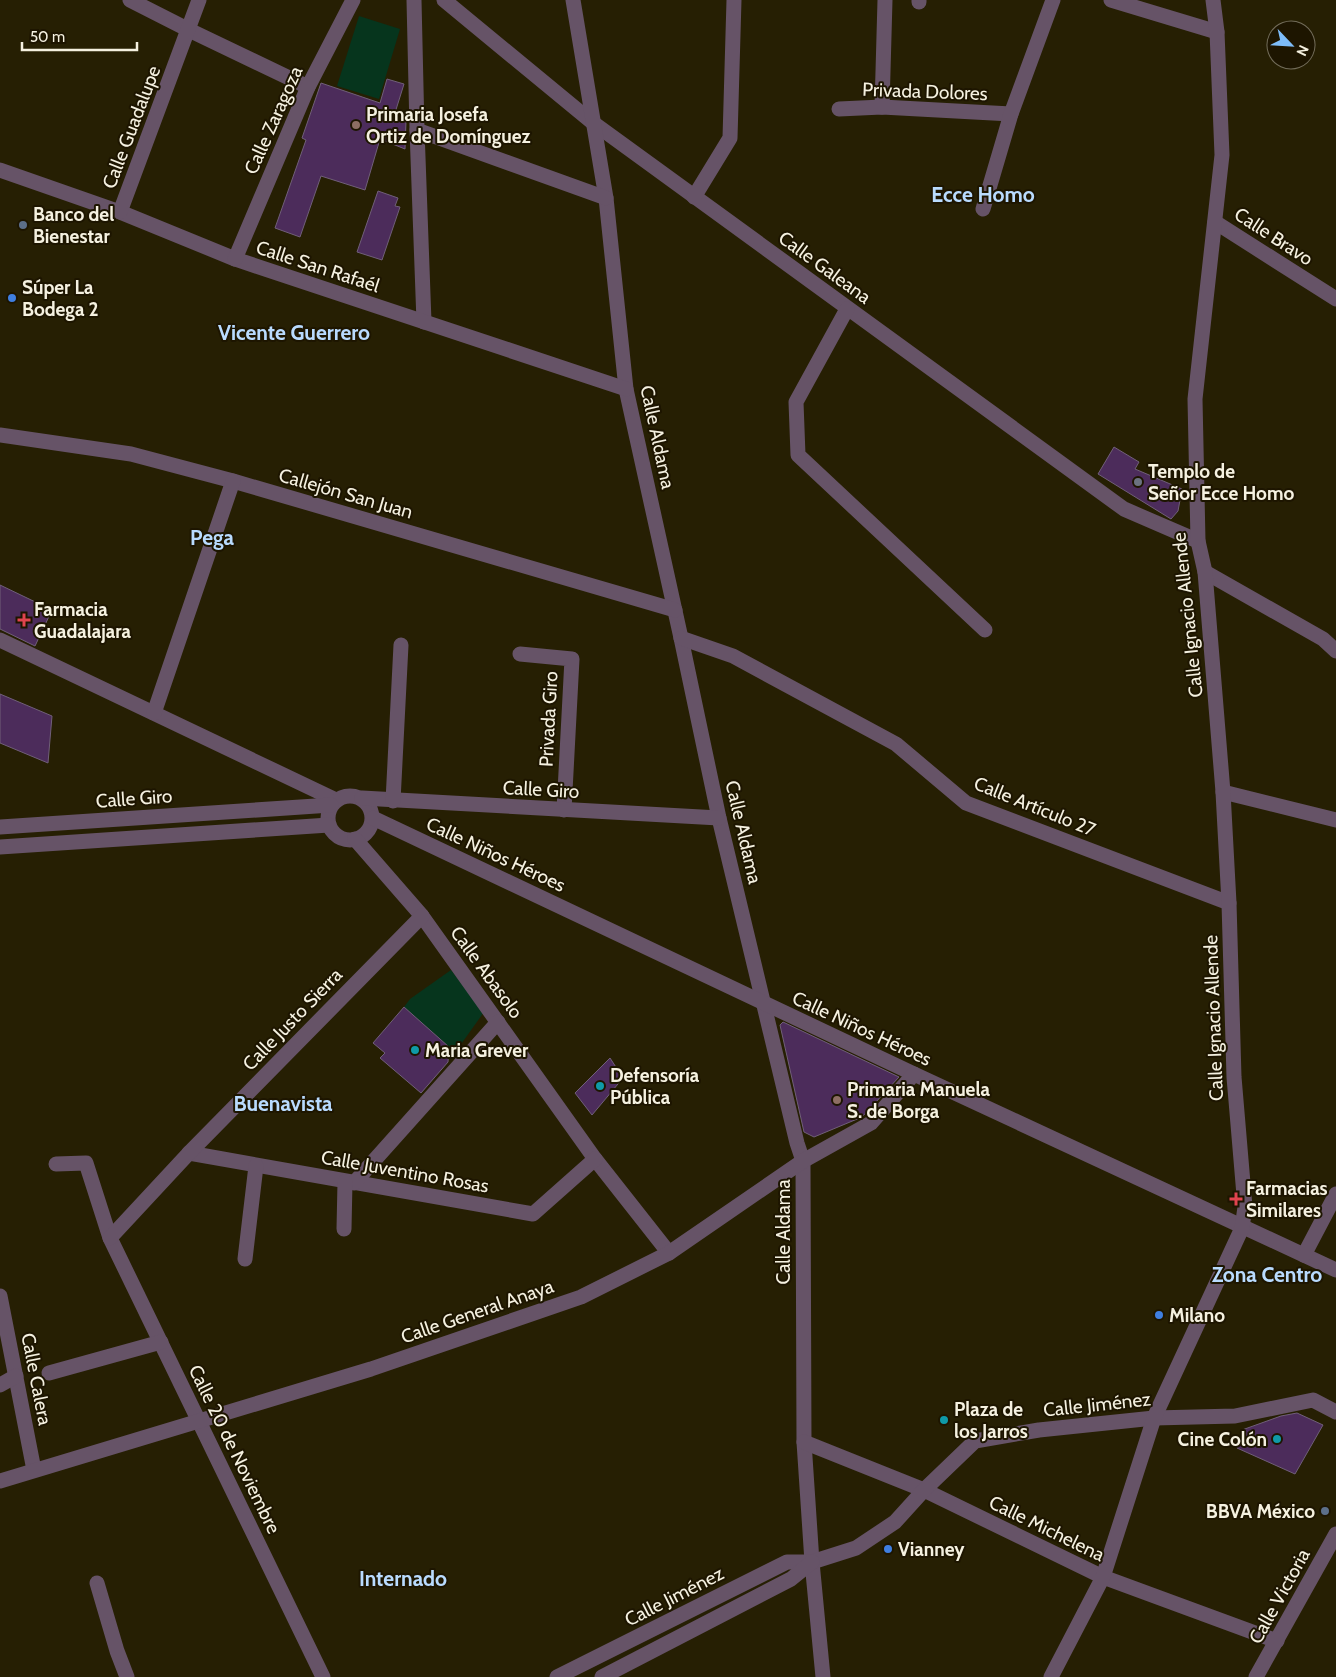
<svg xmlns="http://www.w3.org/2000/svg" width="1336" height="1677" font-family="Cabin,sans-serif">
	<style>
		.green { fill: #06351d }
		.building { fill: #4c2c5b; stroke: #705f79 }
		.lines { fill: none; stroke-linecap: round; stroke-linejoin: round }
		.minor { stroke: #665367; stroke-width: 15 }
		.education-dot { fill: #8d6e63; stroke: #1d1500; stroke-width: 2 }
		.service-dot { fill: #5c6f8a; stroke: #1d1500; stroke-width: 2 }
		.shop-dot { fill: #3f7fe0; stroke: #1d1500; stroke-width: 2 }
		.worship-dot { fill: #6b7280; stroke: #1d1500; stroke-width: 2 }
		.health-dot { fill: #e0444e; stroke: #1d1500; stroke-width: 2 }
		.culture-dot { fill: #0f9aa8; stroke: #1d1500; stroke-width: 2 }
		.labels { text-anchor: middle; stroke-width: 4; stroke-linejoin: round; paint-order: stroke }
		.street-label { font-size: 19px; fill: #f5f1e0; stroke: #1d1500 }
		.poi-label { font-size: 19px; font-weight: bold; fill: #f5f1e0; stroke: #1d1500; text-anchor: start }
		.quarter-label { font-size: 21px; font-weight: bold; fill: #b9dbfe; stroke: #1d1500 }
	</style>
	<rect width="100%" height="100%" fill="#261f03"/>
	<g class="green">
		<path d="M 359,16 L 400,29 L 379,99 L 337,86 Z"/>
		<path d="M 451,970 L 484,1012 L 459,1047 L 449,1047 L 404,1007 L 410,999 Z"/>
	</g>
	<g class="building">
		<path d="M 387,79 L 404,84 L 394,116 L 406,121 L 405,149 L 380,139 L 365,190 L 321,176 L 300,237 L 275,228 L 306,140 L 302,138 L 321,83 L 380,103 Z"/>
		<path d="M 378,191 L 398,198 L 395,206 L 400,207 L 382,260 L 357,252 Z"/>
		<path d="M 1114,447 L 1139,462 L 1135,469 L 1182,489 L 1178,511 L 1171,519 L 1098,474 Z"/>
		<path d="M 0,585 L 52,610 L 35,646 L 0,629 Z"/>
		<path d="M 0,694 L 52,716 L 48,763 L 0,743 Z"/>
		<path d="M 404,1007 L 449,1047 L 448,1062 L 421,1093 L 380,1058 L 385,1053 L 373,1043 Z"/>
		<path d="M 783,1022 L 899,1077 L 862,1117 L 814,1137 L 804,1132 L 780,1025 Z"/>
		<path d="M 610,1058 L 623,1078 L 592,1115 L 575,1093 Z"/>
		<path d="M 1297,1413 L 1323,1425 L 1295,1474 L 1237,1448 L 1242,1430 L 1281,1416 Z"/>
	</g>
	<g class="lines">
		<g class="minor">
			<path d="M 130,0 L 189,30 L 308,87"/>
			<path d="M 414,0 L 417,130 L 424,322"/>
			<path d="M 444,0 L 592,122 L 1124,509 L 1198,541"/>
			<path d="M 573,0 L 606,198 L 626,389 L 681,638 L 719,818 L 797,1143 L 803,1161 L 804,1442 L 812,1562 L 823,1677"/>
			<path d="M 1111,0 L 1217,32"/>
			<path d="M 919,2 L 919,0"/>
			<path d="M 882,107 L 885,0"/>
			<path d="M 839,109 L 882,107 L 1011,114"/>
			<path d="M 417,130 L 606,198"/>
			<path d="M 0,170 L 120,212 L 235,259 L 626,389"/>
			<path d="M 694,197 L 730,138 L 734,0"/>
			<path d="M 983,209 L 1011,114 L 1053,0"/>
			<path d="M 120,212 L 199,0"/>
			<path d="M 1215,222 L 1336,299"/>
			<path d="M 235,259 L 308,87 L 353,0"/>
			<path d="M 847,309 L 796,402 L 798,455 L 985,630"/>
			<path d="M 0,435 L 131,454 L 233,481 L 675,610"/>
			<path d="M 1205,572 L 1323,639 L 1336,651"/>
			<path d="M 681,638 L 733,656 L 896,744 L 966,803 L 1229,903"/>
			<path d="M 0,640 L 336,800"/>
			<path d="M 520,654 L 572,659 L 564,810"/>
			<path d="M 154,713 L 233,481"/>
			<path d="M 1223,792 L 1336,820"/>
			<circle cx="350" cy="818" r="22"/>
			<path d="M 362,798 L 719,818"/>
			<path d="M 393,801 L 401,645"/>
			<path d="M 373,818 L 914,1074 L 1336,1270"/>
			<path d="M 0,827 L 331,805"/>
			<path d="M 355,839 L 422,916 L 595,1159 L 669,1253"/>
			<path d="M 0,847 L 329,825"/>
			<path d="M 189,1153 L 533,1214 L 595,1159"/>
			<path d="M 56,1164 L 86,1163 L 110,1238 L 323,1677"/>
			<path d="M 354,1183 L 498,1022"/>
			<path d="M 344,1229 L 345,1182"/>
			<path d="M 110,1238 L 189,1153 L 422,916"/>
			<path d="M 1304,1255 L 1336,1194"/>
			<path d="M 245,1259 L 256,1166"/>
			<path d="M 0,1296 L 34,1470"/>
			<path d="M 49,1373 L 161,1342"/>
			<path d="M 0,1385 L 16,1376"/>
			<path d="M 804,1442 L 924,1490 L 1103,1577 L 1277,1641"/>
			<path d="M 0,1481 L 371,1369 L 581,1297 L 669,1253 L 803,1161 L 871,1123 L 914,1074"/>
			<path d="M 97,1583 L 117,1651 L 127,1677"/>
			<path d="M 557,1677 L 787,1562 L 812,1562 L 856,1548 L 895,1522 L 924,1490 L 975,1441 L 1039,1430 L 1154,1418 L 1235,1416 L 1313,1400 L 1336,1412"/>
			<path d="M 602,1677 L 791,1579 L 812,1562"/>
			<path d="M 1051,1677 L 1103,1577 L 1154,1418 L 1242,1228 L 1245,1207 L 1234,1077 L 1229,903 L 1223,792 L 1205,572 L 1198,541 L 1195,399 L 1222,155 L 1217,32 L 1213,0"/>
			<path d="M 1256,1677 L 1336,1534"/>
		</g>
	</g>
	<g class="education-dot">
		<circle cx="356" cy="125" r="5"/>
		<circle cx="837" cy="1100" r="5"/>
	</g>
	<g class="service-dot">
		<circle cx="23" cy="225" r="5"/>
		<circle cx="1325" cy="1511" r="5"/>
	</g>
	<g class="shop-dot">
		<circle cx="12" cy="298" r="5"/>
		<circle cx="1159" cy="1315" r="5"/>
		<circle cx="888" cy="1549" r="5"/>
	</g>
	<circle class="worship-dot" cx="1138" cy="482" r="5"/>
	<g class="health-dot">
		<path d="M21.5 612.5h5v5h5v5h-5v5h-5v-5h-5v-5h5z"/>
		<path d="M1233.5 1191.5h5v5h5v5h-5v5h-5v-5h-5v-5h5z"/>
	</g>
	<g class="culture-dot">
		<circle cx="415" cy="1050" r="5"/>
		<circle cx="600" cy="1086" r="5"/>
		<circle cx="944" cy="1420" r="5"/>
		<circle cx="1277" cy="1439" r="5"/>
	</g>
	<g class="labels">
		<g class="street-label">
			<text transform="translate(925 91) rotate(2)" y="7">Privada Dolores</text>
			<text transform="translate(273 120) rotate(-66)" y="7">Calle Zaragoza</text>
			<text transform="translate(131 127) rotate(-69)" y="7">Calle Guadalupe</text>
			<text transform="translate(1274 236) rotate(33)" y="7">Calle Bravo</text>
			<text transform="translate(318 266) rotate(18)" y="7">Calle San Rafaél</text>
			<text transform="translate(825 267) rotate(36)" y="7">Calle Galeana</text>
			<text transform="translate(658 437) rotate(78)" y="7">Calle Aldama</text>
			<text transform="translate(346 493) rotate(16)" y="7">Callejón San Juan</text>
			<text transform="translate(1187 615) rotate(-96)" y="7">Calle Ignacio Allende</text>
			<text transform="translate(548 719) rotate(-87)" y="7">Privada Giro</text>
			<text transform="translate(541 789) rotate(3)" y="7">Calle Giro</text>
			<text transform="translate(134 798) rotate(-4)" y="7">Calle Giro</text>
			<text transform="translate(1035 806) rotate(22)" y="7">Calle Artículo 27</text>
			<text transform="translate(744 832) rotate(77)" y="7">Calle Aldama</text>
			<text transform="translate(496 854) rotate(25)" y="7">Calle Niños Héroes</text>
			<text transform="translate(487 972) rotate(54)" y="7">Calle Abasolo</text>
			<text transform="translate(1213 1018) rotate(-92)" y="7">Calle Ignacio Allende</text>
			<text transform="translate(292 1019) rotate(-46)" y="7">Calle Justo Sierra</text>
			<text transform="translate(862 1028) rotate(25)" y="7">Calle Niños Héroes</text>
			<text transform="translate(405 1171) rotate(10)" y="7">Calle Juventino Rosas</text>
			<text transform="translate(783 1232) rotate(-90)" y="7">Calle Aldama</text>
			<text transform="translate(477 1311) rotate(-19)" y="7">Calle General Anaya</text>
			<text transform="translate(37 1379) rotate(79)" y="7">Calle Calera</text>
			<text transform="translate(1097 1404) rotate(-6)" y="7">Calle Jiménez</text>
			<text transform="translate(235 1449) rotate(64)" y="7">Calle 20 de Noviembre</text>
			<text transform="translate(1047 1528) rotate(26)" y="7">Calle Michelena</text>
			<text transform="translate(674 1596) rotate(-27)" y="7">Calle Jiménez</text>
			<text transform="translate(1279 1596) rotate(-61)" y="7">Calle Victoria</text>
		</g>
		<g class="poi-label">
			<text x="366" y="121">Primaria Josefa<tspan x="366" dy="22">Ortiz de Domínguez</tspan></text>
			<text x="33" y="221">Banco del<tspan x="33" dy="22">Bienestar</tspan></text>
			<text x="22" y="294">Súper La<tspan x="22" dy="22">Bodega 2</tspan></text>
			<text x="1148" y="478">Templo de<tspan x="1148" dy="22">Señor Ecce Homo</tspan></text>
			<text x="34" y="616">Farmacia<tspan x="34" dy="22">Guadalajara</tspan></text>
			<text x="425" y="1057">Maria Grever</text>
			<text x="610" y="1082">Defensoría<tspan x="610" dy="22">Pública</tspan></text>
			<text x="847" y="1096">Primaria Manuela<tspan x="847" dy="22">S. de Borga</tspan></text>
			<text x="1246" y="1195">Farmacias<tspan x="1246" dy="22">Similares</tspan></text>
			<text x="1169" y="1322">Milano</text>
			<text x="954" y="1416">Plaza de<tspan x="954" dy="22">los Jarros</tspan></text>
			<text x="1267" y="1446" text-anchor="end">Cine Colón</text>
			<text x="1315" y="1518" text-anchor="end">BBVA México</text>
			<text x="898" y="1556">Vianney</text>
		</g>
		<g class="quarter-label">
			<text x="983" y="202">Ecce Homo</text>
			<text x="294" y="340">Vicente Guerrero</text>
			<text x="212" y="545">Pega</text>
			<text x="283" y="1111">Buenavista</text>
			<text x="1267" y="1282">Zona Centro</text>
			<text x="403" y="1586">Internado</text>
		</g>
	</g>
	<g transform="translate(1291 45) rotate(115)"><circle r="24" fill="#1d1500" stroke="#736d5a"/>
	<path d="M0-4L9 19L0 12L-9 19Z" fill="#7ebdf9"/>
	<text y="-8" font-size="14" font-weight="bold" text-anchor="middle" fill="#f5f1e0">N</text>
	</g>
	<path d="M22 42v8h115v-8" fill="none" stroke="#f5f1e0" stroke-width="2.5"/>
	<text x="30" y="42" font-size="15" fill="#f5f1e0" stroke="#1d1500" stroke-width="4" paint-order="stroke">50 m</text>
</svg>
